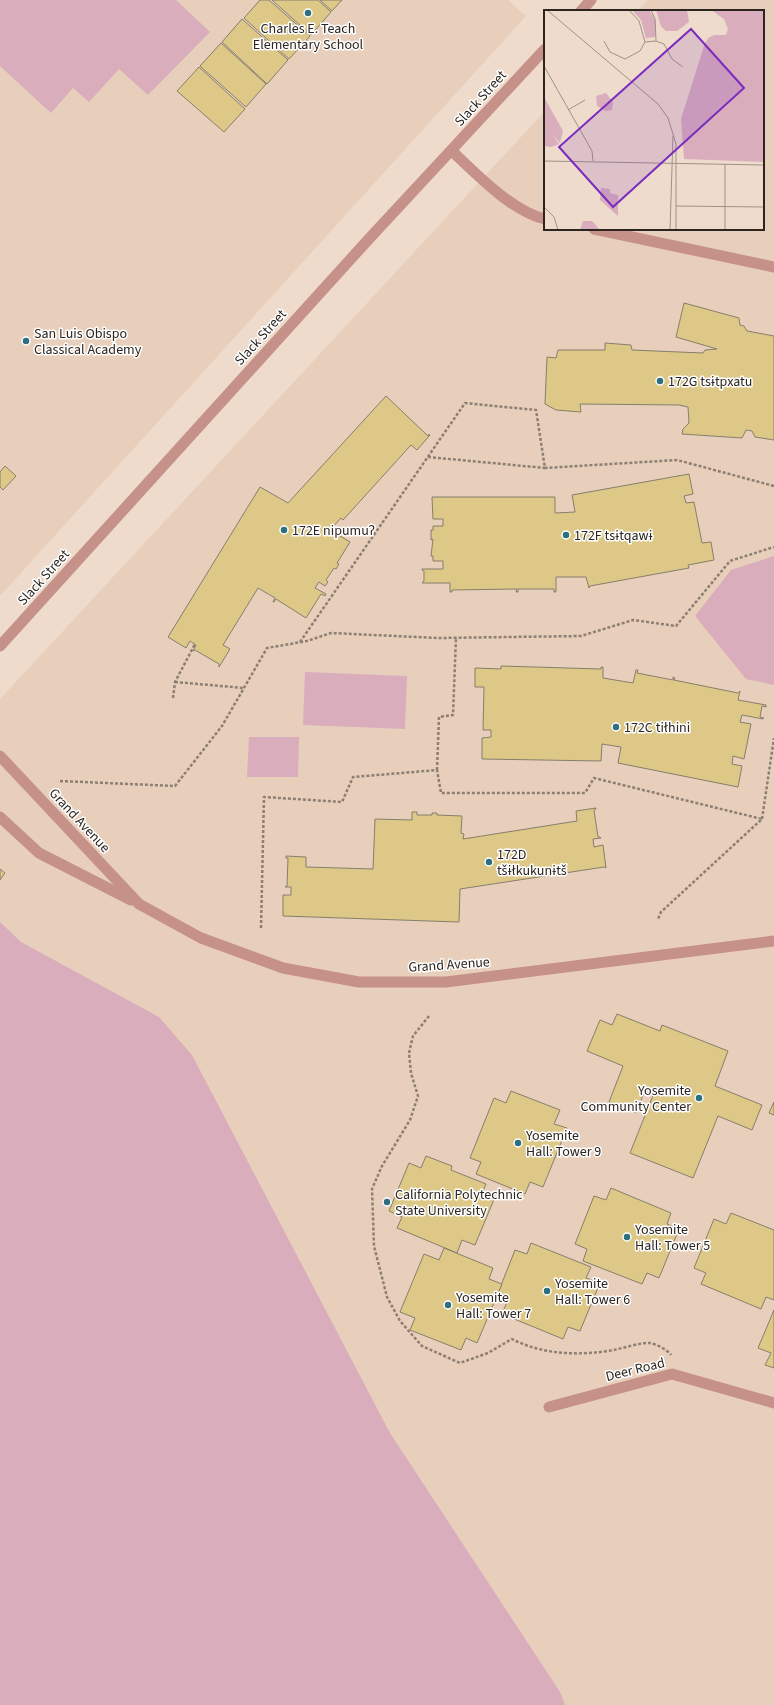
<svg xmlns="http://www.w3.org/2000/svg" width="774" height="1705" font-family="'Source Sans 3',sans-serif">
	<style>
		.built { fill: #e8cfbb }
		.green { fill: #d9adbc }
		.building { fill: #ddc887; stroke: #857f6c }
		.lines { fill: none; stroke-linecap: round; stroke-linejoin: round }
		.path { stroke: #8c7f74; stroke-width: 2.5; stroke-dasharray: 3 2; stroke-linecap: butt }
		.service { stroke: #c69189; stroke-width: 11 }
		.minor { stroke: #c69189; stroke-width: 11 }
		.tertiary { stroke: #c69189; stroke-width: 11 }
		.poi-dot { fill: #2d6e81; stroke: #fff; stroke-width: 1.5 }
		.labels { text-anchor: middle; stroke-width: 3; stroke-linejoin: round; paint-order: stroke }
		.poi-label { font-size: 14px; fill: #2c251f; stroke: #fff; text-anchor: start }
		.street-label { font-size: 14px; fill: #2c251f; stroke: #fff }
		.inset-road { fill: none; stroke: #a09287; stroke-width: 1 }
		.view { fill: #7b2cbf; fill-opacity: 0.15; stroke: #7b2cbf; stroke-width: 2 }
		.inset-edge { fill: none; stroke: #2c251f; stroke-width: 2 }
	</style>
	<rect width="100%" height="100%" fill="#eedbcc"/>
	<g class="built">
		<path d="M 0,0 L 508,0 L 526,16 L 0,596 Z"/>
		<path d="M 648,0 L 774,0 L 774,1705 L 0,1705 L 0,699 L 545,111 L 545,229 L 763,229 L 763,11 L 638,11 Z"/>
	</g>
	<g class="green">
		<path d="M 0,0 L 176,0 L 210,32 L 148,95 L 119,69 L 89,102 L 73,88 L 51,113 L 0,66 Z"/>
		<path d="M 774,556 L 774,685 L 746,679 L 695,616 L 731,570 Z"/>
		<path d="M 305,672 L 407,676 L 405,729 L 303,725 Z"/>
		<path d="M 249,737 L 299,737 L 298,777 L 247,777 Z"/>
		<path d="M 0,922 L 21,942 L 159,1017 L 192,1055 L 390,1433 L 560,1692 L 565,1705 L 0,1705 Z"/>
	</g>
	<g class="building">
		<path d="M 260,0 L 269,0 L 310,36 L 289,59 L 244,18 Z"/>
		<path d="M 272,0 L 318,0 L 331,12 L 311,35 Z"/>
		<path d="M 320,0 L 342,0 L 332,11 Z"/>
		<path d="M 242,19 L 288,60 L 267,84 L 222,42 Z"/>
		<path d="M 221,43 L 266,84 L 246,107 L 200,66 Z"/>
		<path d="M 199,67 L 245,109 L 224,132 L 177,91 Z"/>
		<path d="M 684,303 L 739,318 L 740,325 L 744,326 L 747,331 L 774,336 L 774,440 L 755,437 L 752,431 L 746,430 L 742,438 L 682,434 L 683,429 L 689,423 L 688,407 L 679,405 L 580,404 L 581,412 L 556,410 L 545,404 L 547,357 L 556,358 L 558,350 L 605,350 L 605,343 L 631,345 L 632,350 L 703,353 L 705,350 L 717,349 L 676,337 Z"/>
		<path d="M 386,396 L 428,436 L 429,434 L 430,435 L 417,450 L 411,445 L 343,520 L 341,518 L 332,528 L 336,531 L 335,533 L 350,542 L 337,563 L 339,564 L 336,569 L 334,568 L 326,580 L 328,582 L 325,586 L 319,582 L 315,588 L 326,594 L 325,596 L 321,594 L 306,618 L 276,599 L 274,602 L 273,602 L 275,598 L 258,588 L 223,645 L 230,649 L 219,667 L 219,664 L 195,650 L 193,651 L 196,645 L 190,641 L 186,648 L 168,637 L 260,487 L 288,503 Z"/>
		<path d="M 5,466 L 16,476 L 3,490 L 0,487 L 0,472 Z"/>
		<path d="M 689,474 L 693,494 L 684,496 L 686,503 L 694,502 L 702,543 L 711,542 L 714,560 L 688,565 L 689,568 L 590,586 L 589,588 L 586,577 L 556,577 L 556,592 L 554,592 L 554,589 L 518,589 L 518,592 L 516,592 L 517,589 L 452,590 L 452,592 L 450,592 L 450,583 L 422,583 L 424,581 L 424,571 L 422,570 L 422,569 L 443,569 L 443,561 L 433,561 L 433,556 L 431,556 L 433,539 L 431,540 L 431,530 L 433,530 L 433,526 L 443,526 L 443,519 L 433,519 L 432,497 L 555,497 L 555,513 L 575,512 L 572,495 Z"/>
		<path d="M 501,666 L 601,669 L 601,667 L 603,667 L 603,678 L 633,683 L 636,670 L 638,670 L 637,673 L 673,680 L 673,677 L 675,678 L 674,680 L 738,693 L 740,691 L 738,700 L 766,705 L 766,707 L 762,706 L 760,717 L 764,718 L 763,719 L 742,715 L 740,722 L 751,724 L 744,759 L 733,756 L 732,764 L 742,766 L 738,787 L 618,763 L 621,747 L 602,744 L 601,761 L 482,759 L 482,738 L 491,737 L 491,730 L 483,730 L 484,687 L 475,687 L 475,668 L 501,669 Z"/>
		<path d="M 596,808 L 596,809 L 594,810 L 598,837 L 600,837 L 601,838 L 593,839 L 594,847 L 603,845 L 606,868 L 604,867 L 460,889 L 459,922 L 283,916 L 283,895 L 291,895 L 291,887 L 285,887 L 287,886 L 288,858 L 286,858 L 286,856 L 306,857 L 306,867 L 373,869 L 375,819 L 412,820 L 412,812 L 417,812 L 417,815 L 432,815 L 432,813 L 437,813 L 437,815 L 462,816 L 461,833 L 464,834 L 463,839 L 577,821 L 576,811 Z"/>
		<path d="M 0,869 L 5,873 L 0,880 Z"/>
		<path d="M 617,1014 L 660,1031 L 662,1025 L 728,1051 L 715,1086 L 762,1105 L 752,1130 L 718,1116 L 693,1178 L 630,1153 L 654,1093 L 645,1090 L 636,1113 L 609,1102 L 623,1066 L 587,1051 L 600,1020 L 612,1025 Z"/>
		<path d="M 511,1091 L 560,1110 L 554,1124 L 567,1128 L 543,1187 L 530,1182 L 525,1194 L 476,1174 L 481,1162 L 470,1158 L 494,1098 L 506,1103 Z"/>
		<path d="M 774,1102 L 774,1115 L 769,1113 Z"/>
		<path d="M 426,1156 L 452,1166 L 451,1170 L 486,1184 L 483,1191 L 495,1197 L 475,1245 L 462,1240 L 457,1253 L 397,1228 L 402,1217 L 389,1211 L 409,1163 L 421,1168 Z"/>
		<path d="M 611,1188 L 671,1213 L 667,1224 L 679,1229 L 659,1278 L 647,1273 L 642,1284 L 583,1261 L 587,1249 L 575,1244 L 594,1196 L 606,1200 Z"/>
		<path d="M 731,1213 L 774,1230 L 774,1300 L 766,1297 L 761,1309 L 701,1284 L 706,1273 L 694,1268 L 714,1219 L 726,1224 Z"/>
		<path d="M 531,1243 L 591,1267 L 586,1278 L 600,1283 L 580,1331 L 568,1327 L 563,1339 L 502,1314 L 507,1302 L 496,1298 L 515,1250 L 527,1254 Z"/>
		<path d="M 444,1248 L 493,1268 L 489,1279 L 502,1284 L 477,1343 L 466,1338 L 461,1350 L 410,1330 L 415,1318 L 400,1312 L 424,1254 L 439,1260 Z"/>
		<path d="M 774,1310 L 774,1368 L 765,1365 L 771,1353 L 758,1348 Z"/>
	</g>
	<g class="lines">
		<g class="path">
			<path d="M 428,457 L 545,468"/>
			<path d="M 300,642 L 465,403 L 536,410 L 545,468 L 677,460 L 774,486"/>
			<path d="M 175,682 L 244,688"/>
			<path d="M 173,698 L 175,682 L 195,644"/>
			<path d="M 437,770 L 439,717 L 453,715 L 456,637"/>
			<path d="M 60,781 L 175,786 L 222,726 L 267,648 L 307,641 L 331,633 L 438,638 L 581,636 L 633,620 L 676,626 L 730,561 L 774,547"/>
			<path d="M 762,819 L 774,738"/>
			<path d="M 261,928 L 264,797 L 342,802 L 353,777 L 437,770 L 441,793 L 585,793 L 594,778 L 762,819 L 661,912 L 658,919"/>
			<path d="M 429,1016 L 413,1036 L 409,1053 L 411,1073 L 418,1096 L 410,1120 L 382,1166 L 372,1189 L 374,1246 L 387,1297 L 400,1321 L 422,1346 L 460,1363 L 488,1353 L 512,1339 C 543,1355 580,1356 614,1350 C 623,1348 643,1342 650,1343 C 656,1344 668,1350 671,1355"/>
		</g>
		<g class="service">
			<path d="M 452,151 C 476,174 513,212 545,219"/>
			<path d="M 594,229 L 774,267"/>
			<path d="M 549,1407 L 672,1374 L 774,1403"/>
		</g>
		<g class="minor">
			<path d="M 581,11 L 591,0"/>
			<path d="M 0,646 L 367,241 L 545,49"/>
			<path d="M 139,904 L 201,938 L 283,968 L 359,982 L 446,982 L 774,941"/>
		</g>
		<g class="tertiary">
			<path d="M 0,756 L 139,904"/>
			<path d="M 0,817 L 39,853 L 131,900"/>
		</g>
	</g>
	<g class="poi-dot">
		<circle cx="308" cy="13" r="4"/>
		<circle cx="26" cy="341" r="4"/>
		<circle cx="660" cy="381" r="4"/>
		<circle cx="284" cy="530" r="4"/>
		<circle cx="566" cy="535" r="4"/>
		<circle cx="616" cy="727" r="4"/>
		<circle cx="489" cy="862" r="4"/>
		<circle cx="699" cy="1098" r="4"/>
		<circle cx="518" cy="1143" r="4"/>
		<circle cx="387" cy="1202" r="4"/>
		<circle cx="627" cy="1237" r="4"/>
		<circle cx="547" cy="1291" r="4"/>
		<circle cx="448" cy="1305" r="4"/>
	</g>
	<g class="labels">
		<g class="poi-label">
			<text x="308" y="33" text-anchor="middle">Charles E. Teach<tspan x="308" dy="16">Elementary School</tspan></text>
			<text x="34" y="338">San Luis Obispo<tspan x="34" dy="16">Classical Academy</tspan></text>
			<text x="668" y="386">172G tsɨtpxatu</text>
			<text x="292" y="535">172E nipumuʔ</text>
			<text x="574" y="540">172F tsɨtqawɨ</text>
			<text x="624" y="732">172C tiłhini</text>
			<text x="497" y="859">172D<tspan x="497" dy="16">tšɨłkukunɨtš</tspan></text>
			<text x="691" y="1095" text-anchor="end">Yosemite<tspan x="691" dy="16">Community Center</tspan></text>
			<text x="526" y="1140">Yosemite<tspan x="526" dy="16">Hall: Tower 9</tspan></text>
			<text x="395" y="1199">California Polytechnic<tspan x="395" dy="16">State University</tspan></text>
			<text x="635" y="1234">Yosemite<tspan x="635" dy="16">Hall: Tower 5</tspan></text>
			<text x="555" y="1288">Yosemite<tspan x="555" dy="16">Hall: Tower 6</tspan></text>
			<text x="456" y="1302">Yosemite<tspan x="456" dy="16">Hall: Tower 7</tspan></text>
		</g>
		<g class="street-label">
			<text transform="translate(480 98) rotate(-48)" y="5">Slack Street</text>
			<text transform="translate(260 337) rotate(-48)" y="5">Slack Street</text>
			<text transform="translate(43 577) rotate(-48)" y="5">Slack Street</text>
			<text transform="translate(80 820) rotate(47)" y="5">Grand Avenue</text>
			<text transform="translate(449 964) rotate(-4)" y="5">Grand Avenue</text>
			<text transform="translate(635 1369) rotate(-14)" y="5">Deer Road</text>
		</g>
	</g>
	<g transform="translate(544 10)">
		<rect width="220" height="220" fill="#eedbcc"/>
		<path d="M 88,0 L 105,0 L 112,11 L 111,27 L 102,28 L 97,10 ZM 112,0 L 143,0 L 145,12 L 133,21 L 122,21 L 117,16 ZM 167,0 L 220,0 L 220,152 L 140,149 L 137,109 L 160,36 L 164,28 L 170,25 L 182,25 L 184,19 L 180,9 ZM 62,83 L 69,92 L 68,100 L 62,101 L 53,96 L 52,86 ZM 0,87 L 19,121 L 16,133 L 8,124 L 15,134 L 7,137 L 0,136 ZM 57,178 L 66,179 L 66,183 L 74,185 L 74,206 L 56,190 ZM 39,211 L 48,211 L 56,220 L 36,220 Z" fill="#d9adbc"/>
		<path class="inset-road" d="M 3,0 L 114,94 L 124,108 L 132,134 L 132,220M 85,0 L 95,11 L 101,32M 107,0 L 111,9 L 112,31M 60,31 L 66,42 L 81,49 L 96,41 L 101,32M 101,32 L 112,31 L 120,34 L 128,49 L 139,57M 0,56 L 48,141 L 49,151M 24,100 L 41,90M 0,151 L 220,155M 132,196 L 220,197M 0,197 L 10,207 L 14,220M 126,220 L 129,126M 181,220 L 181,154"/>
		<path class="view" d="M 147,19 L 200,78 L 69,197 L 15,137 Z"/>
		<rect width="220" height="220" class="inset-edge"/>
	</g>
</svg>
